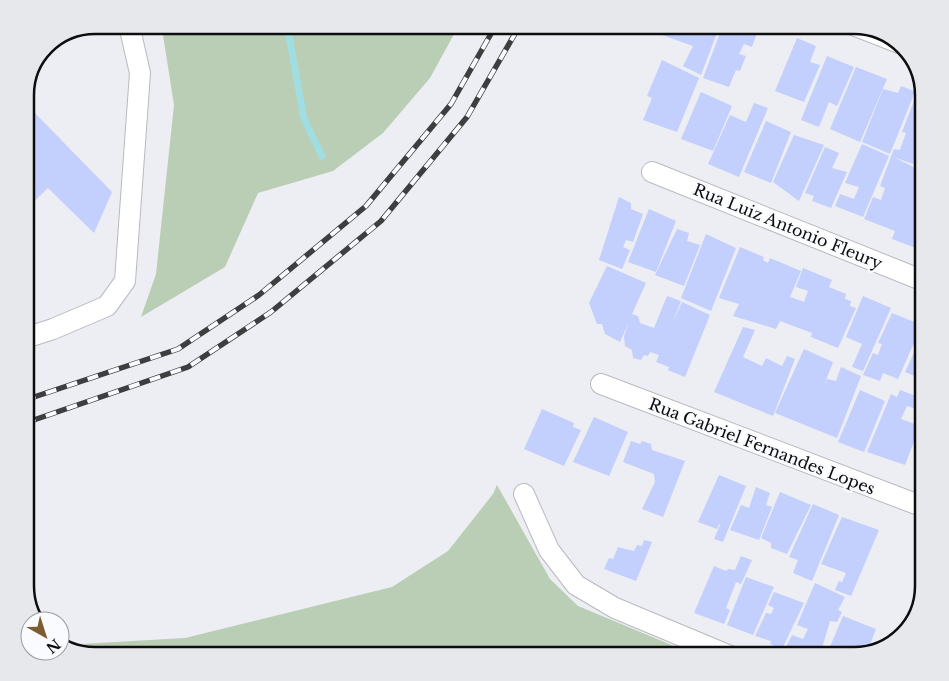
<svg xmlns="http://www.w3.org/2000/svg" width="949" height="681" font-family="'Libre Baskerville',serif">
	<style>
		.green { fill: #b9ceb5 }
		.lines { fill: none; stroke-linecap: round; stroke-linejoin: round }
		.stream { stroke: #a0dee1; stroke-width: 7 }
		.building { fill: #c3cffc }
		.street-casing { stroke: #b9babf; stroke-width: 22 }
		.street { stroke: #fff; stroke-width: 20 }
		.rail-casing { stroke: #3e3e41; stroke-width: 5.5 }
		.rail { stroke: #fafbfe; stroke-width: 4; stroke-dasharray: 11; stroke-linecap: butt }
		.labels { text-anchor: middle; stroke-width: 4.5; stroke-linejoin: round; paint-order: stroke }
		.street-label { font-size: 16px; fill: #0d0d0f; stroke: #fafbfe }
		.rim { fill: none; stroke: #0d0d0f; stroke-width: 2.5 }
	</style>
	<rect width="100%" height="100%" fill="#eceef3"/>
	<g class="green">
		<path d="M 159,25 L 459,25 L 430,78 L 383,133 L 333,171 L 258,193 L 225,267 L 141,317 L 156,274 L 174,105 L 163,35 Z"/>
		<path d="M 497,485 L 550,579 L 578,606 L 698,656 L 95,656 L 63,645 L 185,638 L 392,587 L 448,551 L 493,494 Z"/>
	</g>
	<g class="lines">
		<path class="stream" d="M 287,25 L 304,119 L 322,156"/>
	</g>
	<g class="building">
		<path d="M 666,25 L 720,25 L 701,75 L 683,66 L 693,46 L 662,35 Z"/>
		<path d="M 723,25 L 739,25 L 757,33 L 752,47 L 744,44 L 739,54 L 746,56 L 740,71 L 736,70 L 729,87 L 703,78 Z"/>
		<path d="M 797,38 L 816,46 L 810,62 L 820,65 L 804,102 L 775,91 Z"/>
		<path d="M 827,56 L 854,67 L 837,106 L 829,102 L 819,127 L 801,120 Z"/>
		<path d="M 662,60 L 699,78 L 677,132 L 643,120 L 652,98 L 647,96 Z"/>
		<path d="M 856,67 L 887,79 L 860,142 L 830,129 Z"/>
		<path d="M 901,86 L 914,91 L 914,94 L 890,154 L 862,142 L 883,89 L 898,93 Z"/>
		<path d="M 701,92 L 732,106 L 713,151 L 681,139 Z"/>
		<path d="M 917,93 L 924,96 L 924,162 L 922,167 L 893,157 L 924,172 L 924,242 L 921,250 L 892,239 L 895,231 L 864,219 L 873,197 L 881,200 L 885,188 L 880,186 L 894,149 L 900,150 L 906,133 L 902,132 Z"/>
		<path d="M 25,103 L 112,192 L 94,233 L 48,188 L 25,210 Z"/>
		<path d="M 754,103 L 768,108 L 739,177 L 708,164 L 730,115 L 746,122 Z"/>
		<path d="M 766,121 L 791,132 L 771,183 L 744,172 Z"/>
		<path d="M 794,135 L 824,145 L 799,201 L 773,182 Z"/>
		<path d="M 862,144 L 889,156 L 863,217 L 835,206 L 840,194 L 854,199 L 859,187 L 845,183 Z"/>
		<path d="M 825,147 L 839,153 L 832,168 L 847,172 L 831,208 L 812,201 L 814,196 L 805,193 Z"/>
		<path d="M 619,197 L 631,203 L 631,209 L 643,214 L 633,242 L 626,240 L 623,247 L 630,250 L 622,269 L 599,260 Z"/>
		<path d="M 649,209 L 676,221 L 656,272 L 628,262 Z"/>
		<path d="M 677,229 L 689,233 L 687,241 L 700,245 L 684,286 L 655,275 Z"/>
		<path d="M 706,234 L 736,248 L 711,311 L 681,298 Z"/>
		<path d="M 740,247 L 764,257 L 763,260 L 768,263 L 770,258 L 801,271 L 790,297 L 804,302 L 808,291 L 796,287 L 803,268 L 832,280 L 829,287 L 846,294 L 845,299 L 851,301 L 850,306 L 856,308 L 838,348 L 811,337 L 812,333 L 780,321 L 776,329 L 733,316 L 739,304 L 719,298 Z"/>
		<path d="M 607,266 L 646,283 L 632,314 L 638,316 L 640,323 L 654,328 L 667,296 L 681,301 L 672,324 L 682,302 L 710,315 L 685,377 L 668,370 L 669,367 L 656,362 L 659,355 L 650,352 L 648,356 L 644,355 L 641,360 L 633,358 L 632,350 L 625,346 L 624,336 L 629,322 L 620,342 L 605,334 L 602,324 L 597,324 L 589,303 Z"/>
		<path d="M 863,296 L 891,308 L 863,371 L 852,367 L 862,344 L 846,337 Z"/>
		<path d="M 892,313 L 922,325 L 898,379 L 883,373 L 880,381 L 863,375 L 873,353 L 878,355 L 882,344 L 878,343 Z"/>
		<path d="M 743,327 L 755,330 L 743,357 L 762,366 L 766,358 L 782,366 L 787,356 L 795,359 L 773,416 L 714,392 Z"/>
		<path d="M 924,331 L 924,380 L 905,372 Z"/>
		<path d="M 804,349 L 833,362 L 823,388 L 827,379 L 836,381 L 841,367 L 861,376 L 837,438 L 775,413 Z"/>
		<path d="M 860,390 L 885,401 L 864,452 L 838,442 Z"/>
		<path d="M 900,390 L 924,399 L 923,411 L 907,406 L 901,419 L 920,426 L 905,465 L 867,452 L 891,394 L 897,397 Z"/>
		<path d="M 542,409 L 574,423 L 573,427 L 581,430 L 564,466 L 524,449 Z"/>
		<path d="M 594,417 L 628,432 L 609,476 L 573,462 Z"/>
		<path d="M 631,441 L 640,444 L 642,441 L 651,444 L 652,450 L 685,461 L 663,517 L 642,509 L 655,482 L 654,474 L 623,462 Z"/>
		<path d="M 719,475 L 746,486 L 723,542 L 714,539 L 720,525 L 719,524 L 717,529 L 698,522 Z"/>
		<path d="M 756,487 L 770,493 L 766,505 L 772,507 L 759,540 L 730,530 L 741,505 L 749,508 Z"/>
		<path d="M 780,492 L 811,505 L 787,554 L 771,548 L 771,543 L 761,538 Z"/>
		<path d="M 813,504 L 839,515 L 812,581 L 793,573 L 798,560 L 789,557 Z"/>
		<path d="M 842,517 L 879,530 L 851,596 L 835,590 L 839,581 L 842,582 L 846,573 L 821,564 Z"/>
		<path d="M 644,540 L 652,542 L 636,581 L 604,569 L 609,558 L 613,559 L 618,547 L 634,551 L 637,545 L 642,546 Z"/>
		<path d="M 741,556 L 752,560 L 741,584 L 736,582 L 726,608 L 730,610 L 724,624 L 694,613 L 714,566 L 726,571 L 728,569 L 735,570 Z"/>
		<path d="M 746,577 L 774,587 L 753,635 L 727,625 Z"/>
		<path d="M 815,583 L 845,597 L 838,610 L 842,612 L 837,622 L 830,621 L 822,648 L 825,650 L 824,656 L 811,656 L 786,647 L 792,635 L 803,639 L 808,629 L 797,625 Z"/>
		<path d="M 774,592 L 804,603 L 782,649 L 770,644 L 771,641 L 755,636 L 766,613 L 771,614 L 774,608 L 768,605 Z"/>
		<path d="M 843,616 L 876,629 L 867,653 L 854,656 L 826,656 Z"/>
	</g>
	<g class="lines">
		<g class="street-casing">
			<g id="street">
				<path d="M 853,25 L 899,43"/>
				<path d="M 652,172 L 924,281"/>
				<path d="M 25,338 L 53,329 L 107,306 L 125,281 L 140,73 L 129,25"/>
				<path d="M 601,384 L 924,507"/>
				<path d="M 524,494 L 549,550 L 576,585 L 615,608 L 730,656"/>
			</g>
		</g>
		<use href="#street" class="street"/>
		<g class="rail-casing">
			<g id="rail">
				<path d="M 25,400 L 178,349 L 259,295 L 366,206 L 451,104 L 496,25"/>
				<path d="M 25,423 L 188,367 L 271,312 L 381,221 L 467,117 L 520,25"/>
			</g>
		</g>
		<use href="#rail" class="rail"/>
	</g>
	<g class="labels">
		<g class="street-label">
			<text transform="translate(788 226) rotate(22)" y="6">Rua Luiz Antonio Fleury</text>
			<text transform="translate(762 446) rotate(21)" y="6">Rua Gabriel Fernandes Lopes</text>
		</g>
	</g>
	<path d="M0 0H949V681H0ZM95 34H854A61 61 0 0 1 915 95V586A61 61 0 0 1 854 647H95A61 61 0 0 1 34 586V95A61 61 0 0 1 95 34Z" fill="#e7e8eb" fill-rule="evenodd"/>
	<path class="rim" d="M95 34H854A61 61 0 0 1 915 95V586A61 61 0 0 1 854 647H95A61 61 0 0 1 34 586V95A61 61 0 0 1 95 34Z"/>
	<g transform="translate(45 636) rotate(141)"><circle r="24" fill="#fafbfe" stroke="#9b9c9e"/>
	<path d="M0-4L9 19L0 12L-9 19Z" fill="#7c5d32"/>
	<text y="-8" font-size="14" font-weight="bold" text-anchor="middle" fill="#0d0d0f">N</text>
	</g>
</svg>
